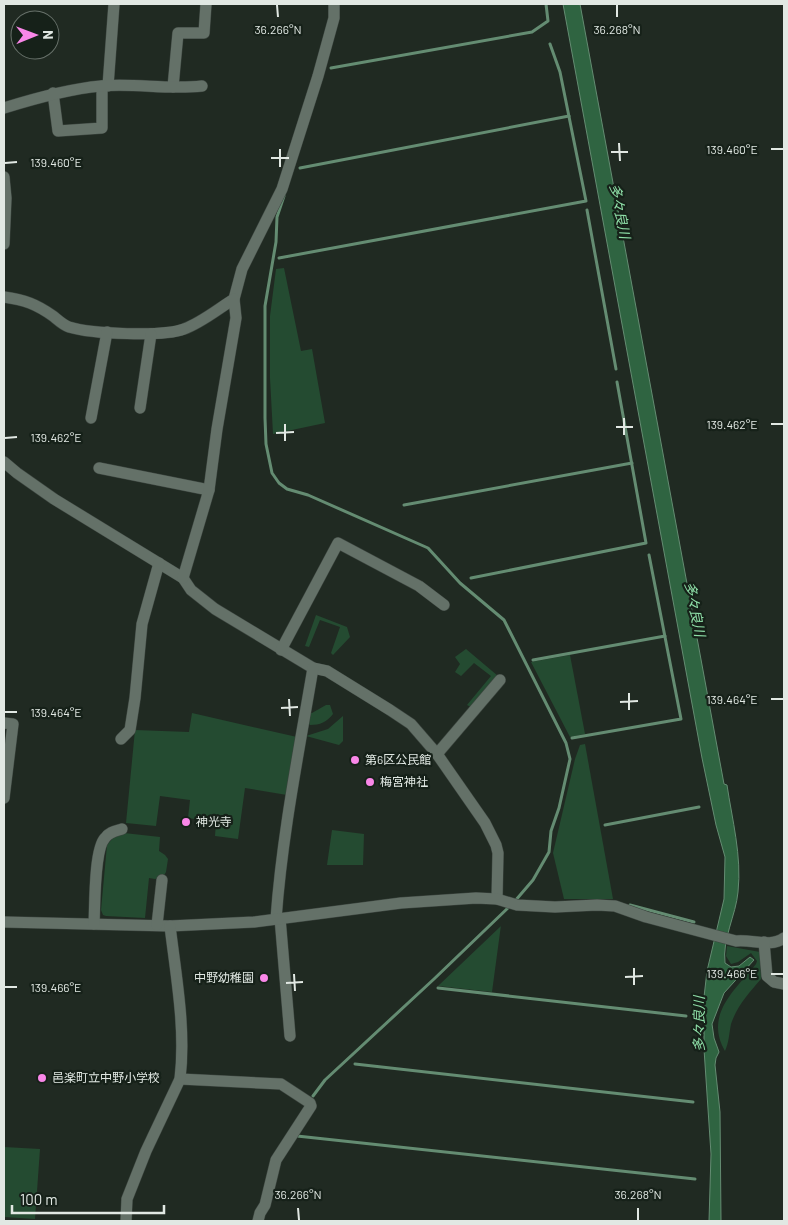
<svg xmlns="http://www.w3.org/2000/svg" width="788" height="1225" font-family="Barlow,'Noto Sans JP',sans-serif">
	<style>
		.green { fill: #244b31 }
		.water { fill: #2f6441; stroke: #648c72 }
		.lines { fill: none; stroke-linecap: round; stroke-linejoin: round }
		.stream { stroke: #648c72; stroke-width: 3 }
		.street-casing { stroke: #3d4640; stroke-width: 12 }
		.street { stroke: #647168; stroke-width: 11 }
		.ticks { fill: none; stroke: #e1e8e3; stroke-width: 2 }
		.poi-dot { fill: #f987e8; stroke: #162119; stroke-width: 2 }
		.labels { text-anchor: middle; stroke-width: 4.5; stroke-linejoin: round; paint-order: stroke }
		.poi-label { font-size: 12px; fill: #e1e8e3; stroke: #162119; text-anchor: start }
		.water-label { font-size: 14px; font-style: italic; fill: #8edea7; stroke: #162119 }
		.ticks-label { font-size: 12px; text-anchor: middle; fill: #e1e8e3; stroke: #162119; stroke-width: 4.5; stroke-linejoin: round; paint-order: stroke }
	</style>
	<rect width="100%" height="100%" fill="#202a22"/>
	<g class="green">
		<path d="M 284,268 L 301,351 L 312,349 L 325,423 L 273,434 L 270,378 L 270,316 L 276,269 Z"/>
		<path d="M 316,615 L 347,627 L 350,637 L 333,655 L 331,653 L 340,627 L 320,620 L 309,647 L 305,646 Z"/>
		<path d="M 466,649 L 498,676 L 471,707 L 467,705 L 491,676 L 474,663 L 461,676 L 455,672 L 460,664 L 455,657 Z"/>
		<path d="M 570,655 L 585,734 L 570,737 L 531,662 Z"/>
		<path d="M 326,705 L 330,705 L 333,714 C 327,722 320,725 310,725 L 306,720 L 308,713 L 312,713 Z"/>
		<path d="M 192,713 L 297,737 L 287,795 L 245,788 L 238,839 L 215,836 L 216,822 L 188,818 L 190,800 L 160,796 L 156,826 L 126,823 L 135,730 L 189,732 Z"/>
		<path d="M 343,716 L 343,741 L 339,745 L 306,736 L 328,729 Z"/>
		<path d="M 585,744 L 613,899 L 564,899 L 553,853 L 575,759 L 580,745 Z"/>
		<path d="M 332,830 L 364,834 L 363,865 L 327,865 Z"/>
		<path d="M 124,833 L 160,837 L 159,851 L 165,855 L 168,859 L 166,872 L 163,877 L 155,879 L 149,878 L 145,918 L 106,916 L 103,915 L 101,910 L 107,845 L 113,838 Z"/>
		<path d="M 501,925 L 492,992 L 438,986 L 501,926 Z"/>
		<path d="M 727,946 L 760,952 L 761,979 C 749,993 737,1006 731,1024 C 729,1034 729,1042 725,1051 C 704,1015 735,990 756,964 L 757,961 L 751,953 L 738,962 L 731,964 L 726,956 Z"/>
		<path d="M 4,1147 L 40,1149 L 35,1219 L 4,1217 Z"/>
	</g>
	<path class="water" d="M 563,4 L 580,4 L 724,784 L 727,785 C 732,819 742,856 738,892 C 736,915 722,939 725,963 L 731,967 L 739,966 L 750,957 L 754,960 L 724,993 L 712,1024 L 714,1038 L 719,1052 L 716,1058 L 715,1065 L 720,1112 L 721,1221 L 709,1221 L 711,1154 L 704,1049 L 704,997 L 707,971 L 724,899 L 725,857 L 716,825 L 702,758 Z"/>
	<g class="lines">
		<g class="stream">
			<path d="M 331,68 L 532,32 L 548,21 L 546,4"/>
			<path d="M 300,168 L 569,116"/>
			<path d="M 284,196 L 277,217 L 276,242 L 265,306 L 265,418 L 266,444 L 272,473 L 279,483 L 287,489 L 308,495 L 428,548 L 460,583 L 504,620 L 566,743 L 570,759 L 559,808 L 551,831 L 549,852 L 533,880 L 515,901"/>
			<path d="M 587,210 L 616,369"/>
			<path d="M 279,258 L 586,201 L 560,72 L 550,44"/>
			<path d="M 404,505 L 632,463"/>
			<path d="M 471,578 L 646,543 L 617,382"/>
			<path d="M 533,660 L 665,636"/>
			<path d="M 572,738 L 681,719 L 649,555"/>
			<path d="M 605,825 L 699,807"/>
			<path d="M 630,905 L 694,922"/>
			<path d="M 438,988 L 686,1016"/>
			<path d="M 355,1064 L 693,1102"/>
			<path d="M 313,1096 L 325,1080 L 434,979 L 510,906"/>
			<path d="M 297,1136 L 695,1179"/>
		</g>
		<g class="street-casing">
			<g id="street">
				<path d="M 108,86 L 114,4"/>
				<path d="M 173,87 L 178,33 L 204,33 L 206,4"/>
				<path d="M 53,93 L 58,131 L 102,128 L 102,86"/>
				<path d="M 4,108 C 36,98 68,89 101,86 C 135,83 169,90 202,86"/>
				<path d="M 4,177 L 6,198 L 4,244"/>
				<path d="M 4,297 C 25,300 36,304 53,316 C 58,320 63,325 69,327 C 92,334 163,337 184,329 C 201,323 218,309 234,299 L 242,269 L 282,189 L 318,76 L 334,18 L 334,4"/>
				<path d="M 140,408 L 151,334"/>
				<path d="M 91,418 L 107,332"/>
				<path d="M 4,462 L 17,473 L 54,499 L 183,578 L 191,590 L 215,609 L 313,668 L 327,671 L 390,710 L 411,724 L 437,754 L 485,823 L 496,845 L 498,853 L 497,899"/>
				<path d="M 99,468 L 209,490"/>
				<path d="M 183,578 L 209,490 L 217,429 L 236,318 L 234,299"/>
				<path d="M 281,650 L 338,543 L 419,586 L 444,605"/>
				<path d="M 4,723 L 13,724 L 4,798"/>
				<path d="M 121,739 L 130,730 L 135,698 L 142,624 L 159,563"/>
				<path d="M 437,754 L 500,680"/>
				<path d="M 280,918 L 290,1036"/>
				<path d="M 276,919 C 282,835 299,751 313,668"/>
				<path d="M 4,922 L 170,926 L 254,922 L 401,903 L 476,898 L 497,899 L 517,905 L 555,907 L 597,905 L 615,906 L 646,917 L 736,941 C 752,939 770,948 784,938"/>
				<path d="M 94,924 C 95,906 94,849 105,838 C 109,832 116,831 122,829"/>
				<path d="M 157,925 L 162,880"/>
				<path d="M 764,942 L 767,976 L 774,982 L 784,984"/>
				<path d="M 180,1079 L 281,1084 L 310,1103 L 311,1106 L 276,1160 L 265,1205 L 260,1213 L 258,1221"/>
				<path d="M 126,1221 L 127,1199 L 146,1151 L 180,1079 C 186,1029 176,976 170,926"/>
			</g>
		</g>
		<use href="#street" class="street"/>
	</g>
	<path class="ticks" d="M 277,5 L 278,17M 617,5 L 617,17M 619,143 L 620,161M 280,149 L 280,167M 771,149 L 783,149M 611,152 L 628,152M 271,158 L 289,158M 5,163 L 17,162M 624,418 L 624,435M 285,424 L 285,441M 771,424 L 783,424M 616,427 L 633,427M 276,433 L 294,432M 5,438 L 17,437M 629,693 L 629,710M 289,699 L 290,716M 771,699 L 783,699M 620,702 L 638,701M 281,708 L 298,707M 5,712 L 17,712M 634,968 L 634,985M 294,974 L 295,991M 771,974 L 783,974M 625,977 L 643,976M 286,983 L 303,982M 5,987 L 17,987M 298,1208 L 299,1220M 638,1208 L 638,1220"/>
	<g class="poi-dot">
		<circle cx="355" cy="760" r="5"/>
		<circle cx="370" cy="782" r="5"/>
		<circle cx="186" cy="822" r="5"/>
		<circle cx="264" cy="978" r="5"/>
		<circle cx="42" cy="1078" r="5"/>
	</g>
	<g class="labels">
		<g class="poi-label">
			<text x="365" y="764">第6区公民館</text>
			<text x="380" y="786">梅宮神社</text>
			<text x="196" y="826">神光寺</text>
			<text x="254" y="982" text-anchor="end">中野幼稚園</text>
			<text x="52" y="1082">邑楽町立中野小学校</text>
		</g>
		<g class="water-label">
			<text transform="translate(620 211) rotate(79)" y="5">多々良川</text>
			<text transform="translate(695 609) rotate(79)" y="5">多々良川</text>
			<text transform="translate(699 1024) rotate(-90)" y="5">多々良川</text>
		</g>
	</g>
	<g class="ticks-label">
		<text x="278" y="34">36.266°N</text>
		<text x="617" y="34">36.268°N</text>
		<text x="732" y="154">139.460°E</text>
		<text x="56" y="167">139.460°E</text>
		<text x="732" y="429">139.462°E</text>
		<text x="56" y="442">139.462°E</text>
		<text x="732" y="704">139.464°E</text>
		<text x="56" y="717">139.464°E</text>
		<text x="732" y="978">139.466°E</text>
		<text x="56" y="992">139.466°E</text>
		<text x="298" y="1199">36.266°N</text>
		<text x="638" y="1199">36.268°N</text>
	</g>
	<rect width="788" height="1225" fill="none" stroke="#e1e8e3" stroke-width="10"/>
	<g transform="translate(35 35) rotate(89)"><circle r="24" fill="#162119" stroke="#67716a"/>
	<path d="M0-4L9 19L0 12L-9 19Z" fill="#f987e8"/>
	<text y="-8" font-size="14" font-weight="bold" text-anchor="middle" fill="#e1e8e3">N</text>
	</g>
	<path d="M12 1205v8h152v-8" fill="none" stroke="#e1e8e3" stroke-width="2.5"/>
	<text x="20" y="1205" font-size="15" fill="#e1e8e3" stroke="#162119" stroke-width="4" paint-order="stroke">100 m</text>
</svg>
